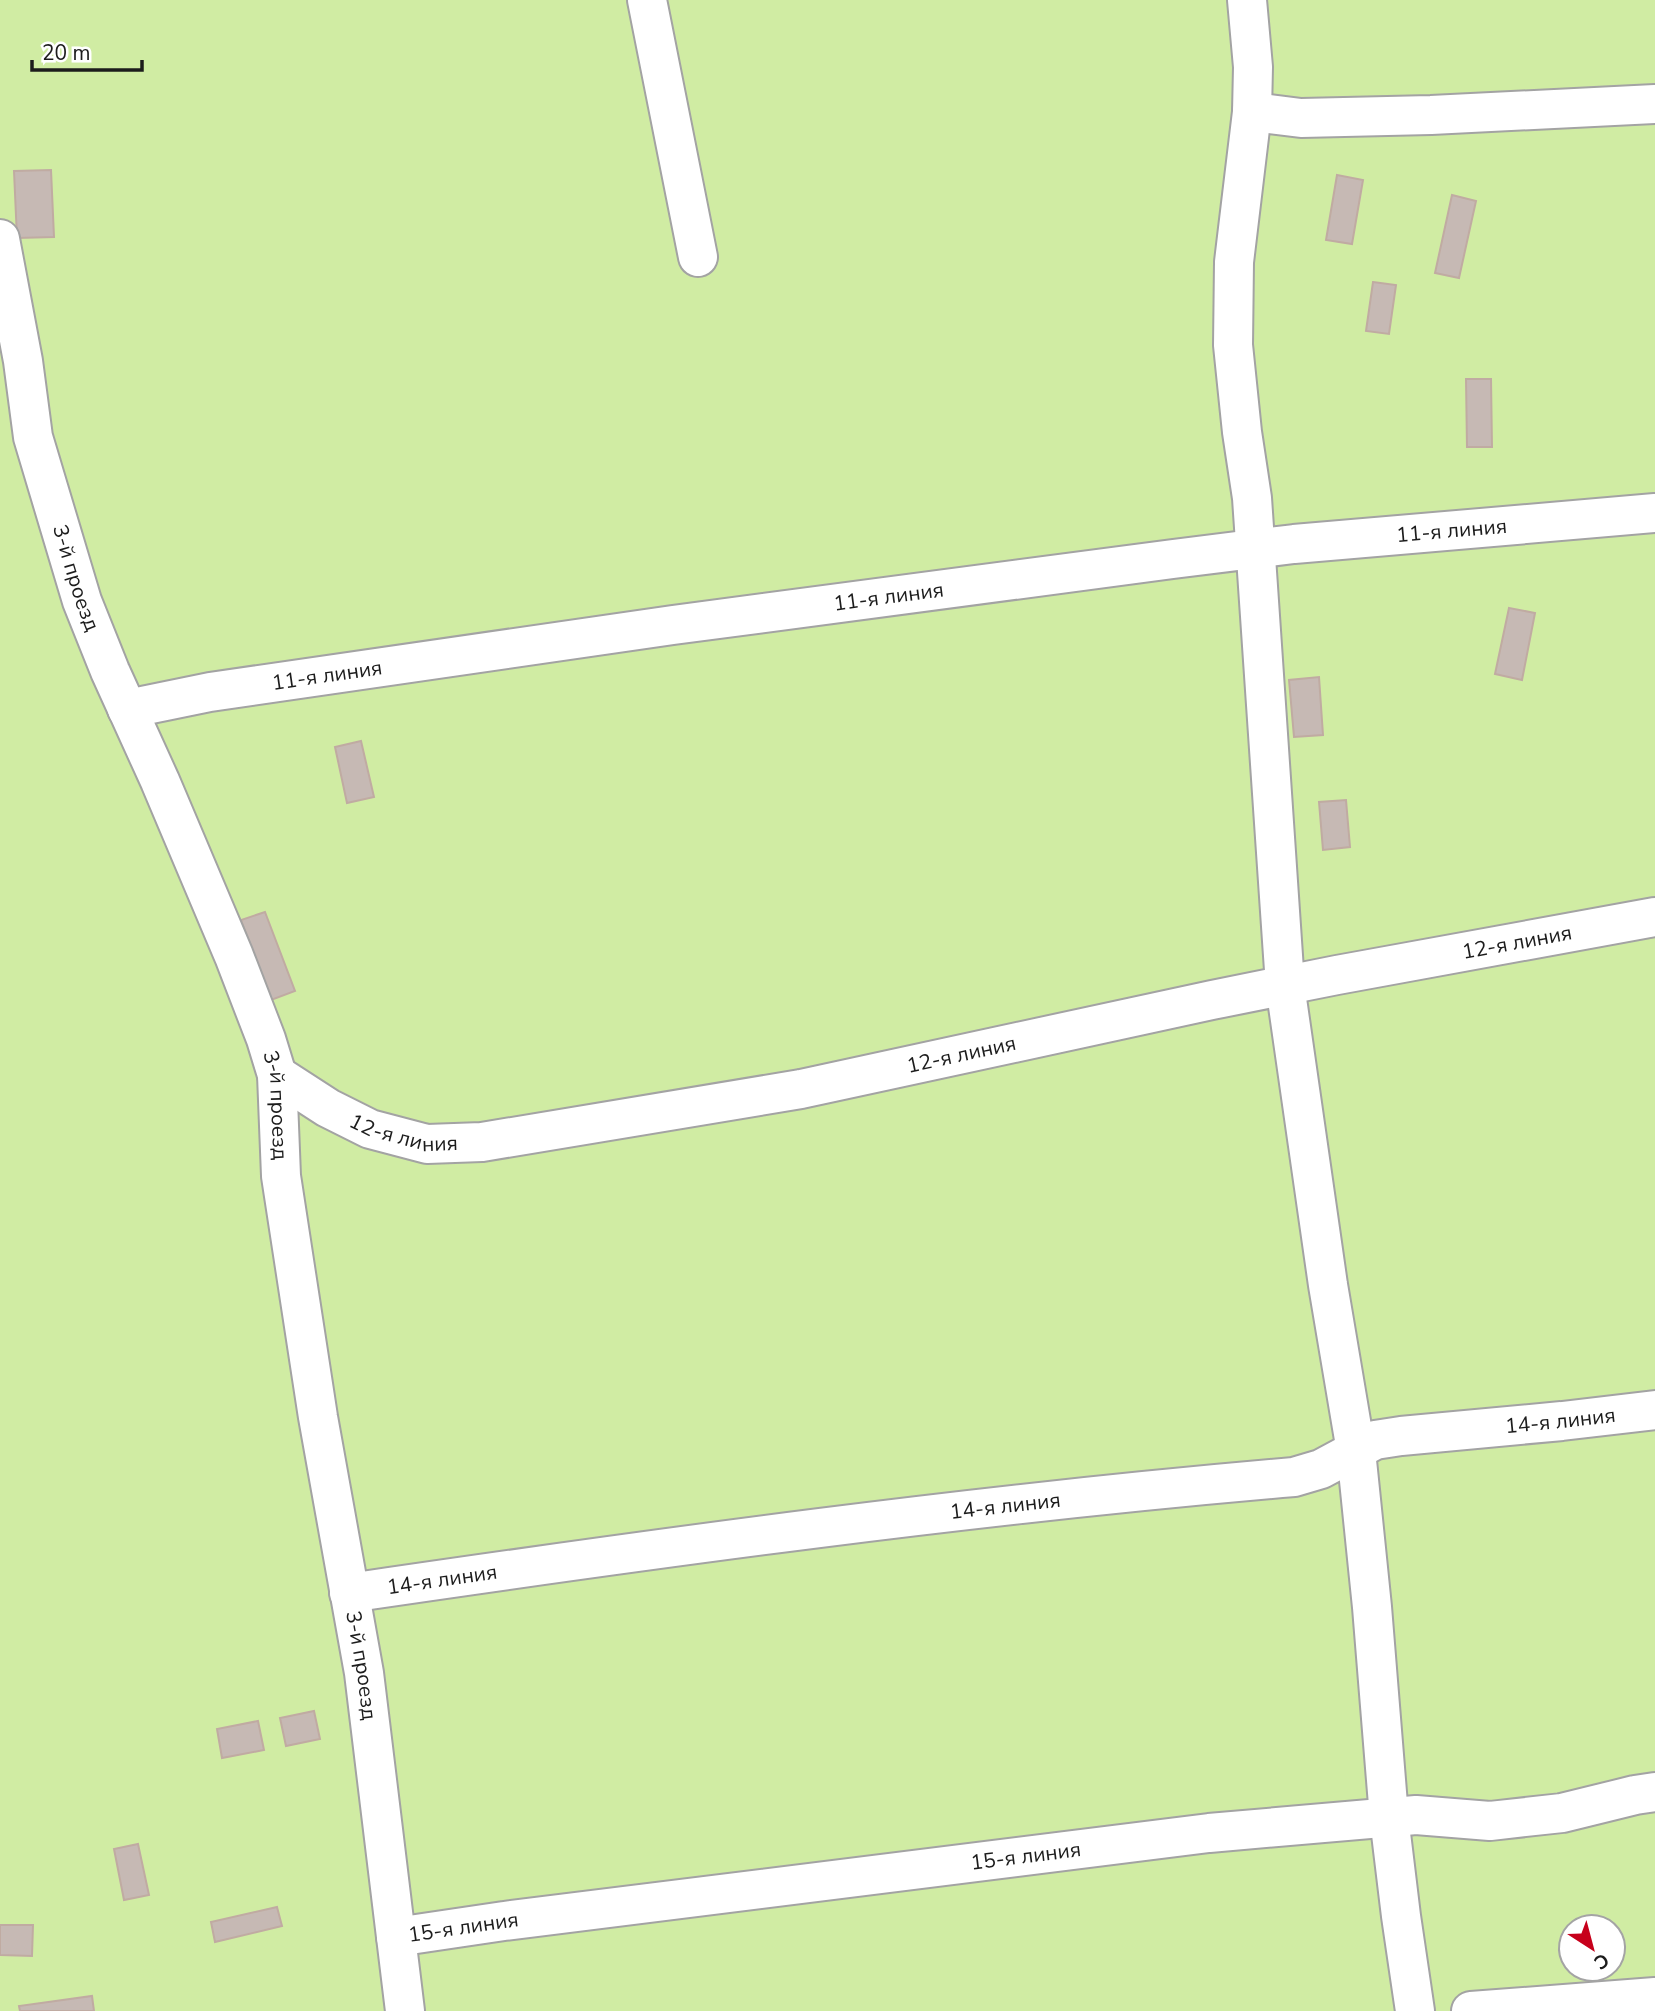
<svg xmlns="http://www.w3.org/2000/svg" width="1655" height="2011" font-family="'Nunito Sans',sans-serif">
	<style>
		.grass { fill: #d0eca3; fill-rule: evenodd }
		.building { fill: #c6b9b4; stroke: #c0aba2; stroke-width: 2 }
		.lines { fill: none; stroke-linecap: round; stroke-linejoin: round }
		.minor-casing { stroke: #a3a3a3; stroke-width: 42 }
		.minor { stroke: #fff; stroke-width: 38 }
		.labels { text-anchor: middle; stroke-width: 6; stroke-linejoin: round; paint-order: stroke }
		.street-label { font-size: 21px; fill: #1c1c1c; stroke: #fff }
	</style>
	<rect width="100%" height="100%" fill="#eee7e0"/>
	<path class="grass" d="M 0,0 L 1655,0 L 1655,2011 L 0,2011 ZM 1571,1927 L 1613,1927 L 1613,1969 L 1571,1969 Z"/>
	<g class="building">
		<path d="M 51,170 L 54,237 L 17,238 L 14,171 Z"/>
		<path d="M 1337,175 L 1363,180 L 1352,244 L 1326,240 Z"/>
		<path d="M 1452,195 L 1476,201 L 1459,278 L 1435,273 Z"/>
		<path d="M 1373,282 L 1396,285 L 1389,334 L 1366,331 Z"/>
		<path d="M 1466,379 L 1491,379 L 1492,447 L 1467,447 Z"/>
		<path d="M 1509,608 L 1535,613 L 1522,680 L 1495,674 Z"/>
		<path d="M 1319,677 L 1323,735 L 1294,737 L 1289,680 Z"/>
		<path d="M 361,741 L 374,797 L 347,803 L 335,747 Z"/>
		<path d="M 1346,800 L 1350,847 L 1323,850 L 1319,802 Z"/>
		<path d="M 265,912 L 295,991 L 271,1000 L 241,920 Z"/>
		<path d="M 314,1711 L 320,1739 L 286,1746 L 280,1718 Z"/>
		<path d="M 258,1721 L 264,1750 L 222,1758 L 217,1729 Z"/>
		<path d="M 138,1844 L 149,1895 L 124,1900 L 114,1849 Z"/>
		<path d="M 277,1907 L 282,1926 L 215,1942 L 211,1922 Z"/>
		<path d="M 0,1925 L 33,1925 L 32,1956 L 0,1955 Z"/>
		<path d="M 92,1996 L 94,2011 L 20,2011 L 19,2006 Z"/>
	</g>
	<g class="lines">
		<g class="minor-casing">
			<g id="minor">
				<path d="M 647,0 L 698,257"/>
				<path d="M 1247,0 L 1253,67 L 1252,112 L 1234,262 L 1233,345 L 1242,432 L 1252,498 L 1285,985 L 1328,1285 L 1356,1451 L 1372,1607 L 1389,1817 L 1401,1916 L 1415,2011"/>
				<path d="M 1252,112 L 1301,118 L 1431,115 L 1655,104"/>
				<path id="s1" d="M 0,239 L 23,361 L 33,437 L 82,601 L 110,671 L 160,781 L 234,956 L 266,1039 L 277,1075 L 281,1176 L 318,1417 L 364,1673 L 405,2011"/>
				<path id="s2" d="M 127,709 L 210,692 L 673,625 L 1173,559 L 1294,544 L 1655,513"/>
				<path id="s3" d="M 277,1075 L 328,1108 L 370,1129 L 427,1144 L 482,1142 L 801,1089 L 1212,1000 L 1337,975 L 1655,917"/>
				<path id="s4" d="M 349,1593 C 663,1547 978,1504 1294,1477 L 1321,1469 L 1375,1440 L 1401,1436 L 1562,1421 L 1655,1410"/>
				<path id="s5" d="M 396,1937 L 504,1921 L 1209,1833 L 1416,1815 L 1490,1821 L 1562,1813 L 1635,1795 L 1655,1792"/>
				<path d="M 1471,2011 L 1655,1997"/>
			</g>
		</g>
		<use href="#minor" class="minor"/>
	</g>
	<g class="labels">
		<g class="street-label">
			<text dy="7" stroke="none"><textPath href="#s2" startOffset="1337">11-я линия</textPath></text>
			<text dy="7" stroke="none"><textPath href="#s1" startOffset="348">3-й проезд</textPath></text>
			<text dy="7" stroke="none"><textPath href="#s2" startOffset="770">11-я линия</textPath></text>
			<text dy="7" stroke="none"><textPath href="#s2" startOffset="203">11-я линия</textPath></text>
			<text dy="7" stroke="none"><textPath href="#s3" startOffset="1276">12-я линия</textPath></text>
			<text dy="7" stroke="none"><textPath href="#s3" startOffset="709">12-я линия</textPath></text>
			<text dy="7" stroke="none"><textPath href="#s1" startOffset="915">3-й проезд</textPath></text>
			<text dy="7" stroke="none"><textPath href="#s3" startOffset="142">12-я линия</textPath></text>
			<text dy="7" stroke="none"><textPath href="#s4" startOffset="1228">14-я линия</textPath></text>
			<text dy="7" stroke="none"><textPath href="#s4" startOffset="662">14-я линия</textPath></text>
			<text dy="7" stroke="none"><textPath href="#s4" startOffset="94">14-я линия</textPath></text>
			<text dy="7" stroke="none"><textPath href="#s1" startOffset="1482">3-й проезд</textPath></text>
			<text dy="7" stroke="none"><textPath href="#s5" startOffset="635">15-я линия</textPath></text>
			<text dy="7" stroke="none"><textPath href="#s5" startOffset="68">15-я линия</textPath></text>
		</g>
	</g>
	<g transform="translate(1592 1948) rotate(144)"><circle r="33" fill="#ffffff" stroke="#a4a4a4" stroke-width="2"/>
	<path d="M0-5L12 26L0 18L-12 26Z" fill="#c7001b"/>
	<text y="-10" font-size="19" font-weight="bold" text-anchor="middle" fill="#1c1c1c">С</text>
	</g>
	<path d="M32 60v10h110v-10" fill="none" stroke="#1c1c1c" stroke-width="3.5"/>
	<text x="42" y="60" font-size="21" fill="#1c1c1c" stroke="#ffffff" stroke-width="5" paint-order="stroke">20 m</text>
</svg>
